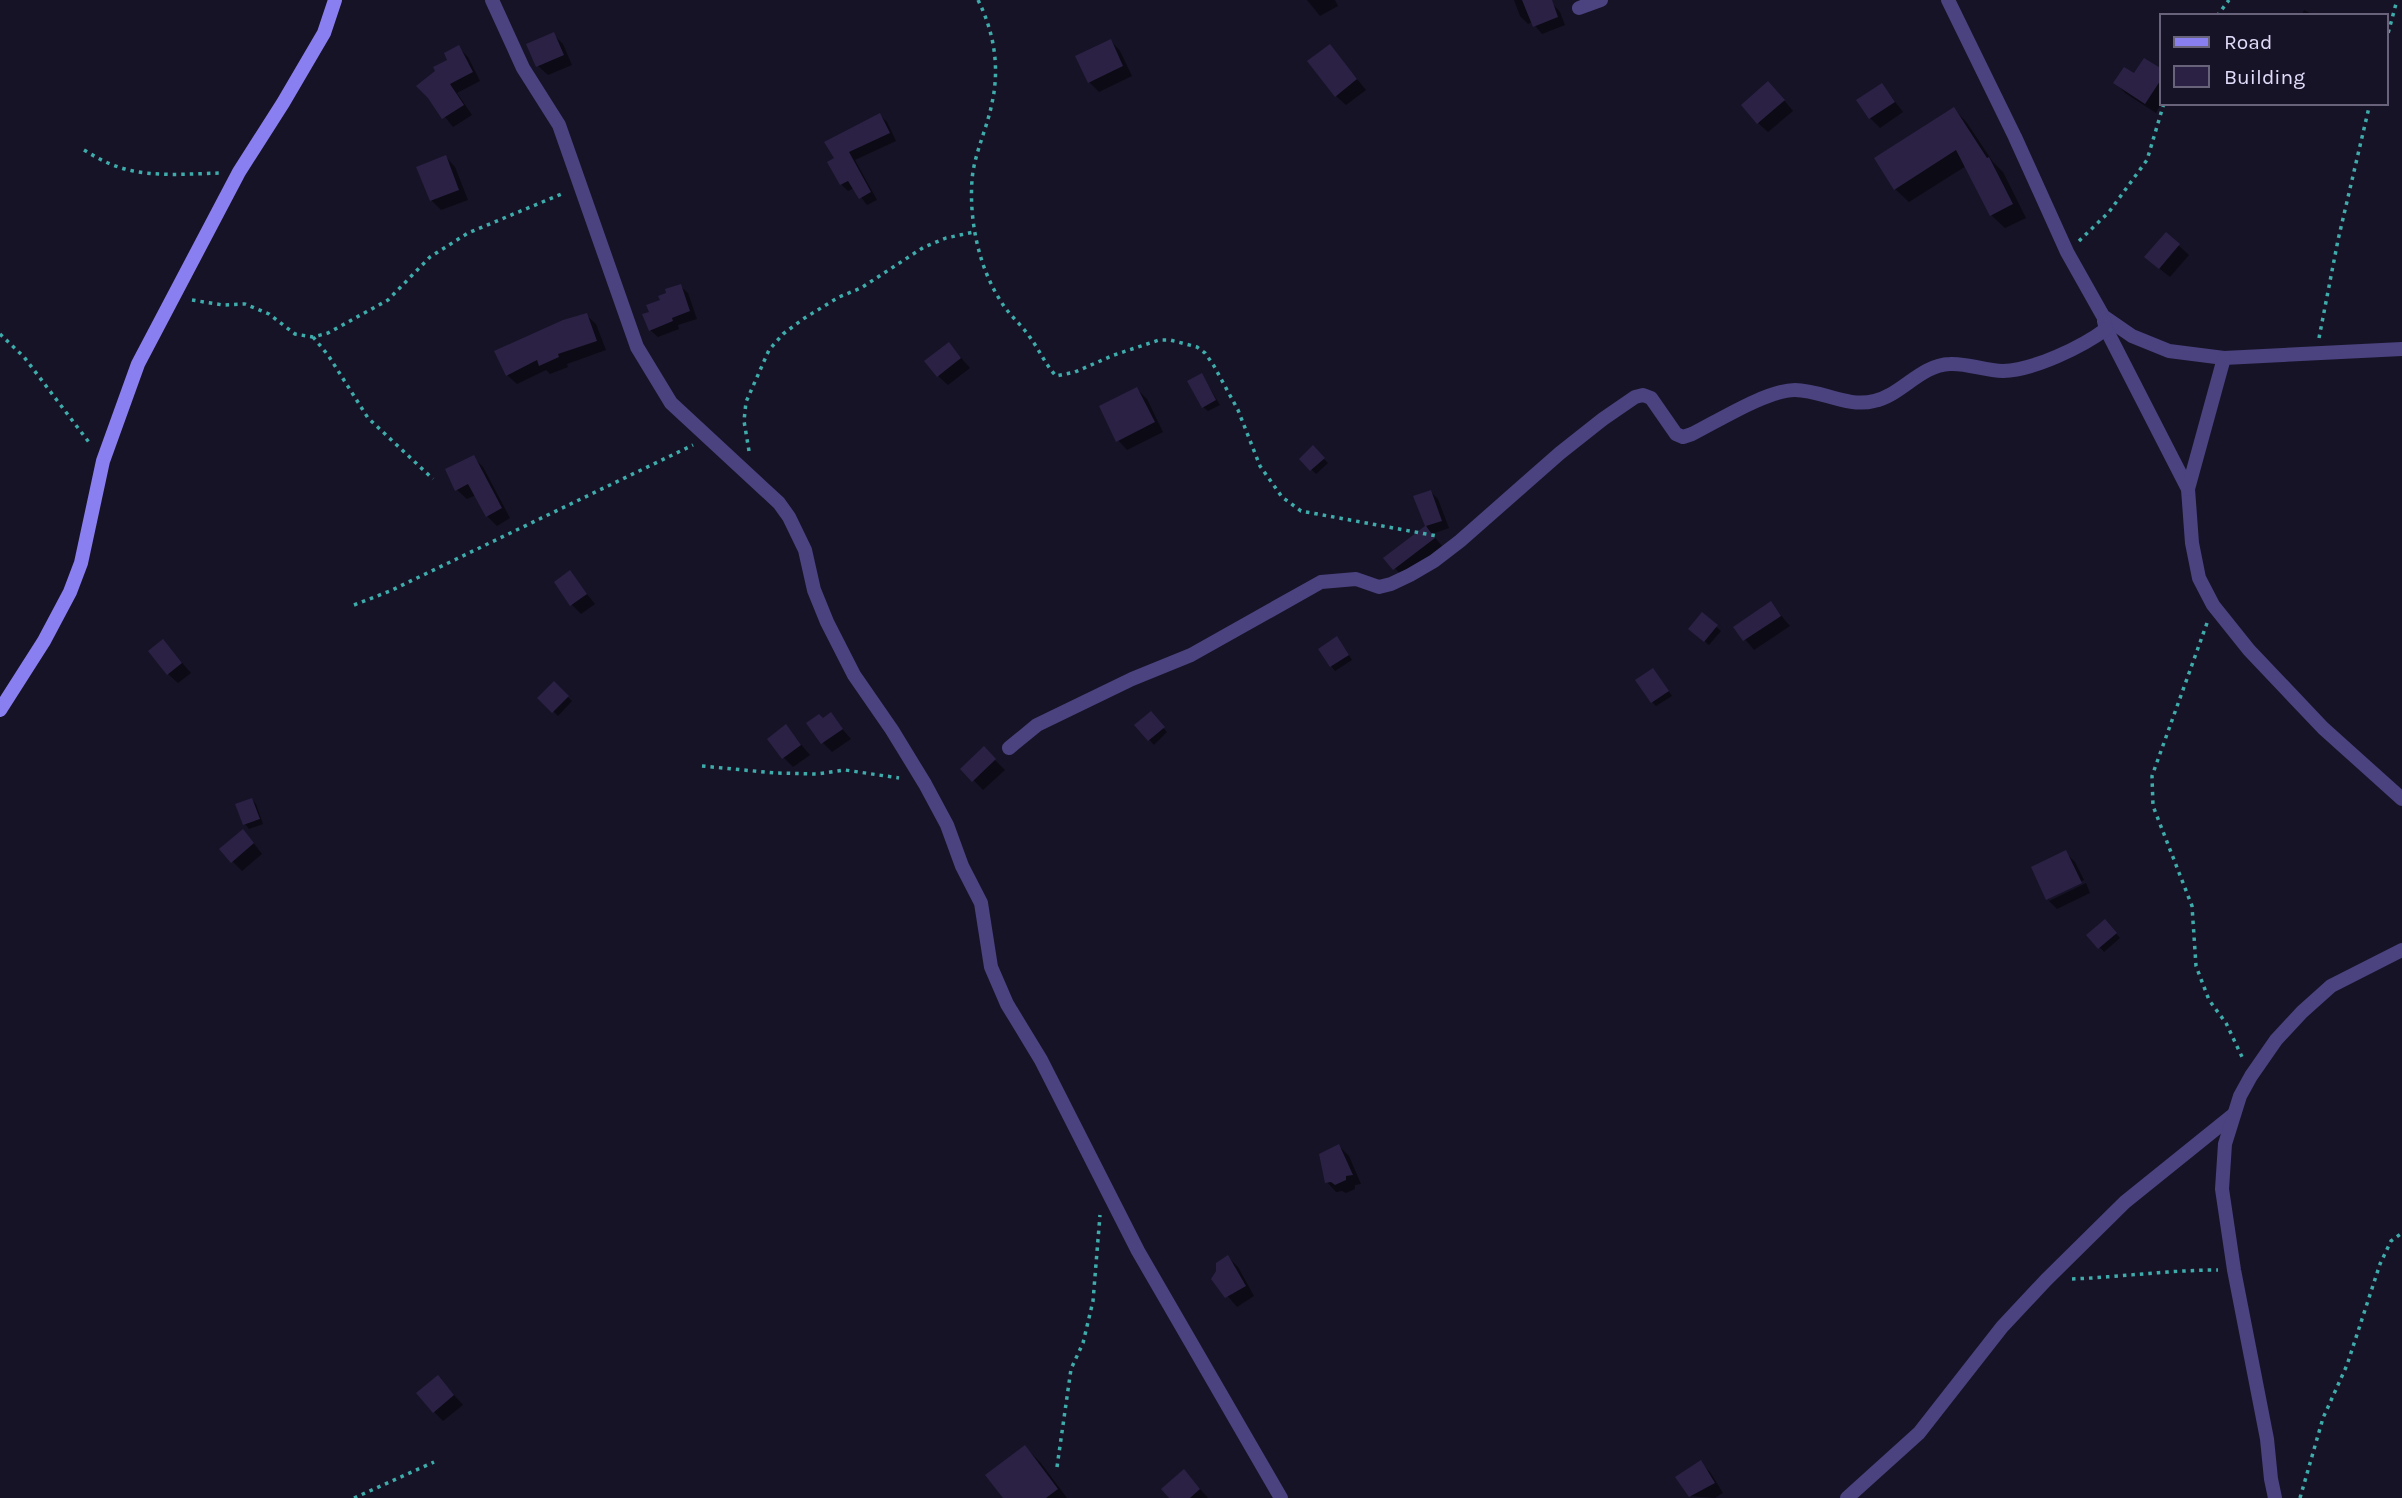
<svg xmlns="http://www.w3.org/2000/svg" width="2402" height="1498" font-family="Karla,sans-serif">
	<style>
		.shadow { fill: #0007 }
		.building { fill: #2b2145 }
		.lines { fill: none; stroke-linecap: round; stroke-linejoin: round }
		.path { stroke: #3facac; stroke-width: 3.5; stroke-dasharray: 3.5 5; stroke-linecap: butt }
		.minor { stroke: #4a4380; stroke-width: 14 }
		.secondary { stroke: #897ff0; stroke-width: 14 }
	</style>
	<rect width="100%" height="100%" fill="#171326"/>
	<g class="shadow">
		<path d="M 1307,0 L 1335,0 L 1338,6 L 1320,16 Z"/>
		<path d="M 1514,0 L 1549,0 L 1560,12 L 1565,25 L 1542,34 L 1532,22 L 1528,24 L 1520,16 Z"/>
		<path d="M 2304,10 L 2316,16 L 2301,16 Z"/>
		<path d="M 553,34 L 563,44 L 572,65 L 548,75 L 538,66 Z"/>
		<path d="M 1111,41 L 1120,51 L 1132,76 L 1099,92 L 1089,82 Z"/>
		<path d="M 1330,46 L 1366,90 L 1346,105 L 1336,96 Z"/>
		<path d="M 459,48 L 468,57 L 480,81 L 457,93 L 472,115 L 453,127 L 429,97 Z"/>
		<path d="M 2145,60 L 2162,71 L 2162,102 L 2156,113 L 2125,93 L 2116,83 L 2135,76 Z"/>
		<path d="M 1882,85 L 1903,112 L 1880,128 L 1870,118 Z"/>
		<path d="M 1778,93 L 1793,111 L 1768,132 L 1758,123 Z"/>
		<path d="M 1954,109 L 1967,123 L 1993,162 L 2003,172 L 2026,218 L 2005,228 L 1991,215 L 1966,166 L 1909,202 L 1895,189 Z"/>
		<path d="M 880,115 L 887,122 L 896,141 L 855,160 L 877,200 L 867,205 L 854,188 L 848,191 L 841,184 L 830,163 Z"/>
		<path d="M 446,157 L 455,167 L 468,200 L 441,210 L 431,200 Z"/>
		<path d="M 2166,234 L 2189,255 L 2170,277 L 2156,266 Z"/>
		<path d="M 680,286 L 688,293 L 697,319 L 678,325 L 679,329 L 658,337 L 650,330 L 651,312 Z"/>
		<path d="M 586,315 L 596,324 L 606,350 L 567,364 L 568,367 L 550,374 L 546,370 L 517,384 L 507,375 Z"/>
		<path d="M 949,344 L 970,368 L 948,385 L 938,376 Z"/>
		<path d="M 1202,375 L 1220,405 L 1208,411 L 1203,407 Z"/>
		<path d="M 1137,389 L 1147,399 L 1163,432 L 1127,450 L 1118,440 Z"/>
		<path d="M 1313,448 L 1328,463 L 1316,474 L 1301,459 Z"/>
		<path d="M 474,458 L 483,467 L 510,518 L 497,526 L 487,516 L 476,495 L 467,499 L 457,490 Z"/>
		<path d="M 1431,492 L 1438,499 L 1449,528 L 1432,534 L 1442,546 L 1403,577 L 1386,558 L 1427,527 L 1415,497 Z"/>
		<path d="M 570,573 L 595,604 L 581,614 L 572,605 Z"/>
		<path d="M 1771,604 L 1790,626 L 1754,650 L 1736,628 Z"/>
		<path d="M 1702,615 L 1721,631 L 1709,645 L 1695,633 Z"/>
		<path d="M 163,641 L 191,673 L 178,683 L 168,674 Z"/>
		<path d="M 1341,643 L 1352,660 L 1335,671 L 1331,666 Z"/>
		<path d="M 1657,675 L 1672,696 L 1656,706 L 1652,702 Z"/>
		<path d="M 554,683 L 572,701 L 558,716 L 540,698 Z"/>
		<path d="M 1150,714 L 1167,732 L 1154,745 L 1137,726 Z"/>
		<path d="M 830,715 L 851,739 L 832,752 L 823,743 L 823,720 Z"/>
		<path d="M 786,727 L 810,755 L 793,767 L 784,758 Z"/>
		<path d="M 984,749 L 1005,770 L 983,790 L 963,769 Z"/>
		<path d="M 252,800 L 256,804 L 263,824 L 249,829 L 245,824 Z"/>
		<path d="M 252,841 L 262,854 L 242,871 L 232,861 Z"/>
		<path d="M 2066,853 L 2075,862 L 2084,880 L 2049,897 L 2049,900 L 2048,899 Z"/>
		<path d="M 2086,883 L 2090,893 L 2057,909 L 2049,901 Z"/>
		<path d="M 2109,926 L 2120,938 L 2104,952 L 2089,935 Z"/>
		<path d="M 1339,1146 L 1349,1156 L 1361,1184 L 1355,1185 L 1355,1189 L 1346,1193 L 1342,1191 L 1336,1192 L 1327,1182 Z"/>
		<path d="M 1228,1257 L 1238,1267 L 1254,1296 L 1237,1307 L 1213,1279 Z"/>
		<path d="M 447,1387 L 463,1405 L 443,1421 L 434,1412 Z"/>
		<path d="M 1025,1447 L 1040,1462 L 1067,1498 L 1005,1498 Z"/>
		<path d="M 1700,1462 L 1710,1472 L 1723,1493 L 1715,1498 L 1690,1496 L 1677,1478 Z"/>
		<path d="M 1193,1481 L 1208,1498 L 1180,1498 Z"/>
	</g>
	<g class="building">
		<path d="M 1522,0 L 1552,0 L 1558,17 L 1533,27 Z"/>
		<path d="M 554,32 L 564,55 L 536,67 L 526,44 Z"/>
		<path d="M 1111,39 L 1123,66 L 1088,83 L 1075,56 Z"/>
		<path d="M 1330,44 L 1357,79 L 1335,97 L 1307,61 Z"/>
		<path d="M 459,45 L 473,72 L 450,84 L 464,105 L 442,119 L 428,98 L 416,86 L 435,71 L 433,67 L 447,60 L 444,53 Z"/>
		<path d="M 2144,58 L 2162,69 L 2162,78 L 2145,104 L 2113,83 L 2124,67 L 2134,73 Z"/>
		<path d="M 1768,81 L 1785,100 L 1757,124 L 1741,105 Z"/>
		<path d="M 1882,83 L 1895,102 L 1869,119 L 1856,100 Z"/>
		<path d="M 1954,107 L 1987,158 L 1989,157 L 2013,204 L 1990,216 L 1956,150 L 1894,190 L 1874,158 Z"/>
		<path d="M 880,113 L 890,133 L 849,152 L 871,192 L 859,199 L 848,181 L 840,185 L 827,162 L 834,158 L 824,142 Z"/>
		<path d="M 446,155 L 459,190 L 430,201 L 416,167 Z"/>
		<path d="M 2166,232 L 2180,244 L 2159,269 L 2144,257 Z"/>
		<path d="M 681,284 L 690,311 L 672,318 L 673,321 L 649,331 L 642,314 L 649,312 L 646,305 L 660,300 L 658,296 L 666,293 L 665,289 Z"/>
		<path d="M 587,313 L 597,341 L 558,354 L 559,357 L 539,366 L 537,360 L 506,376 L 494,351 L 563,320 Z"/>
		<path d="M 949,342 L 961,358 L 937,377 L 924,361 Z"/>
		<path d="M 1202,373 L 1216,400 L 1202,408 L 1187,381 Z"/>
		<path d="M 1137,387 L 1155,422 L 1116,442 L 1099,406 Z"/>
		<path d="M 1313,445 L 1325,458 L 1310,471 L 1299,459 Z"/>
		<path d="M 474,455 L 502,508 L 486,517 L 468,484 L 455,491 L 445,469 Z"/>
		<path d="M 1431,490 L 1442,521 L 1426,526 L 1435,538 L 1393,570 L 1383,558 L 1425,526 L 1413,496 Z"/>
		<path d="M 570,570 L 587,594 L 570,606 L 554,582 Z"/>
		<path d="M 1771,601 L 1781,616 L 1743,641 L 1733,627 Z"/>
		<path d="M 1702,612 L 1718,625 L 1704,642 L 1688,629 Z"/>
		<path d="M 1337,636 L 1349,655 L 1330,667 L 1318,649 Z"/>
		<path d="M 163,639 L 182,663 L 167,675 L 148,651 Z"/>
		<path d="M 1653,668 L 1669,691 L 1651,703 L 1635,680 Z"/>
		<path d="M 554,681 L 569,696 L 552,713 L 537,698 Z"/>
		<path d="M 1151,711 L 1165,727 L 1148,741 L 1134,725 Z"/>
		<path d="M 831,712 L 843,729 L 821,744 L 806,723 L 819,714 L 823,718 Z"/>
		<path d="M 786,724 L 801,745 L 782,759 L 767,739 Z"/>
		<path d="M 984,746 L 996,759 L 972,782 L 960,769 Z"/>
		<path d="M 252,798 L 260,819 L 243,825 L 235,804 Z"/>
		<path d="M 243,829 L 254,843 L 231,863 L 219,849 Z"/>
		<path d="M 2066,850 L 2082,883 L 2046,900 L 2031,867 Z"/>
		<path d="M 2105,919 L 2117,933 L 2098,949 L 2086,935 Z"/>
		<path d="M 1339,1144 L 1353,1175 L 1346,1176 L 1346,1180 L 1335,1185 L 1331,1182 L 1325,1183 L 1319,1154 Z"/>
		<path d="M 1228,1255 L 1246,1286 L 1225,1298 L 1211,1279 L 1216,1271 L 1216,1263 Z"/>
		<path d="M 438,1375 L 454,1395 L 433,1413 L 416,1393 Z"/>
		<path d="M 1025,1445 L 1058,1489 L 1046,1498 L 1003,1498 L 985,1475 Z"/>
		<path d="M 1701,1460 L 1715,1483 L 1689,1497 L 1675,1477 Z"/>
		<path d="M 1184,1469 L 1200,1489 L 1190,1498 L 1169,1498 L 1161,1489 Z"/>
	</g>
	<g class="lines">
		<g class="path">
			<path d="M 978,0 C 994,32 1000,67 992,103 C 987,129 974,154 972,180 C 969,221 979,269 1002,303 C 1009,315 1021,324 1029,336 C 1039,349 1045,364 1056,376 L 1075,372 L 1114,355 L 1159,340 L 1170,340 L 1197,347 L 1205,353 L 1214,366 L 1238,410 L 1260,466 L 1282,497 L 1301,511 L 1437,536"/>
			<path d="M 2217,16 L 2229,0"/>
			<path d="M 2386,41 L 2397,0"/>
			<path d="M 84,150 C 97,158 110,165 125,169 C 153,177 189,174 219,173"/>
			<path d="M 2079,241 L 2109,212 L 2147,160 L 2164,103"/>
			<path d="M 192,300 L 223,305 L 245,304 L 269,314 L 295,334 L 313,337 L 328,333 L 388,300 L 430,257 L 468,233 L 564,193"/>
			<path d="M 0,334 L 24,357 L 91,445"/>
			<path d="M 313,337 L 328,355 L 368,418 L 433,479"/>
			<path d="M 2319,338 L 2338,240 L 2370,103"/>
			<path d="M 749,451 L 744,421 L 746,402 L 769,350 L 783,334 L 803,319 L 839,297 L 861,288 L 924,247 L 946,238 L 974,232"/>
			<path d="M 354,605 L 390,591 L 693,445"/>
			<path d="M 2207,623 L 2152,776 L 2153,806 L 2192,906 L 2196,966 L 2209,1000 L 2226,1023 L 2243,1059"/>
			<path d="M 702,766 L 775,773 L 817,774 L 845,770 L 899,778"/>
			<path d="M 2072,1279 C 2121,1277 2169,1270 2218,1270"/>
			<path d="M 1057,1467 L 1071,1369 L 1083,1343 L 1093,1301 L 1100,1215"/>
			<path d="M 354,1498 L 434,1462"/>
			<path d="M 2300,1498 L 2323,1418 L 2347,1365 L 2380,1264 L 2391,1241 L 2402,1233"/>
		</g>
		<g class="minor">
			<path d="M 492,0 L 523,68 L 559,125 L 637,347 L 671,403 L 779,503 L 789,517 L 805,550 L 814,590 L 827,622 L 854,675 L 892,730 L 925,784 L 947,825 L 962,866 L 981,903 L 991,967 L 1007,1004 L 1041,1060 L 1138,1251 L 1281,1498"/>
			<path d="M 1948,0 L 2015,137 L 2067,252 L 2103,316 L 2132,336 L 2169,351 L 2224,358 L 2402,349"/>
			<path d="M 1579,8 L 1601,0"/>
			<path d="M 2104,321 L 2106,329 L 2188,489 L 2192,543 L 2199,578 L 2213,605 L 2249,650 L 2323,728 L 2402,799"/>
			<path d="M 2188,489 L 2224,358"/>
			<path d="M 1009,748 L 1037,725 L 1132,679 L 1191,655 L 1321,582 L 1356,579 L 1379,587 L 1391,584 L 1410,575 L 1434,561 L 1460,541 L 1560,453 L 1603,419 L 1635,397 L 1643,395 L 1651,398 L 1676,434 L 1683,437 L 1692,434 C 1718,421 1767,390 1795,390 C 1821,390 1848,408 1874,401 C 1902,395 1920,365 1950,364 C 1968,363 1985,371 2003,371 C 2034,370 2082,347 2106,329"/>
			<path d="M 1847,1498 L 1919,1433 L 2002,1327 L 2046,1280 L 2125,1202 L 2233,1115"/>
			<path d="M 2275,1498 L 2271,1479 L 2267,1439 L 2234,1270 L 2222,1189 L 2225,1144 L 2240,1096 L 2251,1076 L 2276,1040 L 2302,1012 L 2331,986 L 2402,950"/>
		</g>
		<path class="secondary" d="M 0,710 L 44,641 L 70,592 L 81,563 L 103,461 L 138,364 L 239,172 L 283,103 L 324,33 L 335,0"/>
	</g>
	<rect x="2160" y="14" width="228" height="91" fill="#171326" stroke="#68637b" stroke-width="2"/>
	<rect x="2174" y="37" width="35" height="10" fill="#897ff0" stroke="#68637b" stroke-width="2"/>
	<text x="2224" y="49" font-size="21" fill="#e2dcfb">Road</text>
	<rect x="2174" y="66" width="35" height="21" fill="#2b2145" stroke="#68637b" stroke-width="2"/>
	<text x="2224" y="84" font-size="21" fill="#e2dcfb">Building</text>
</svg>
